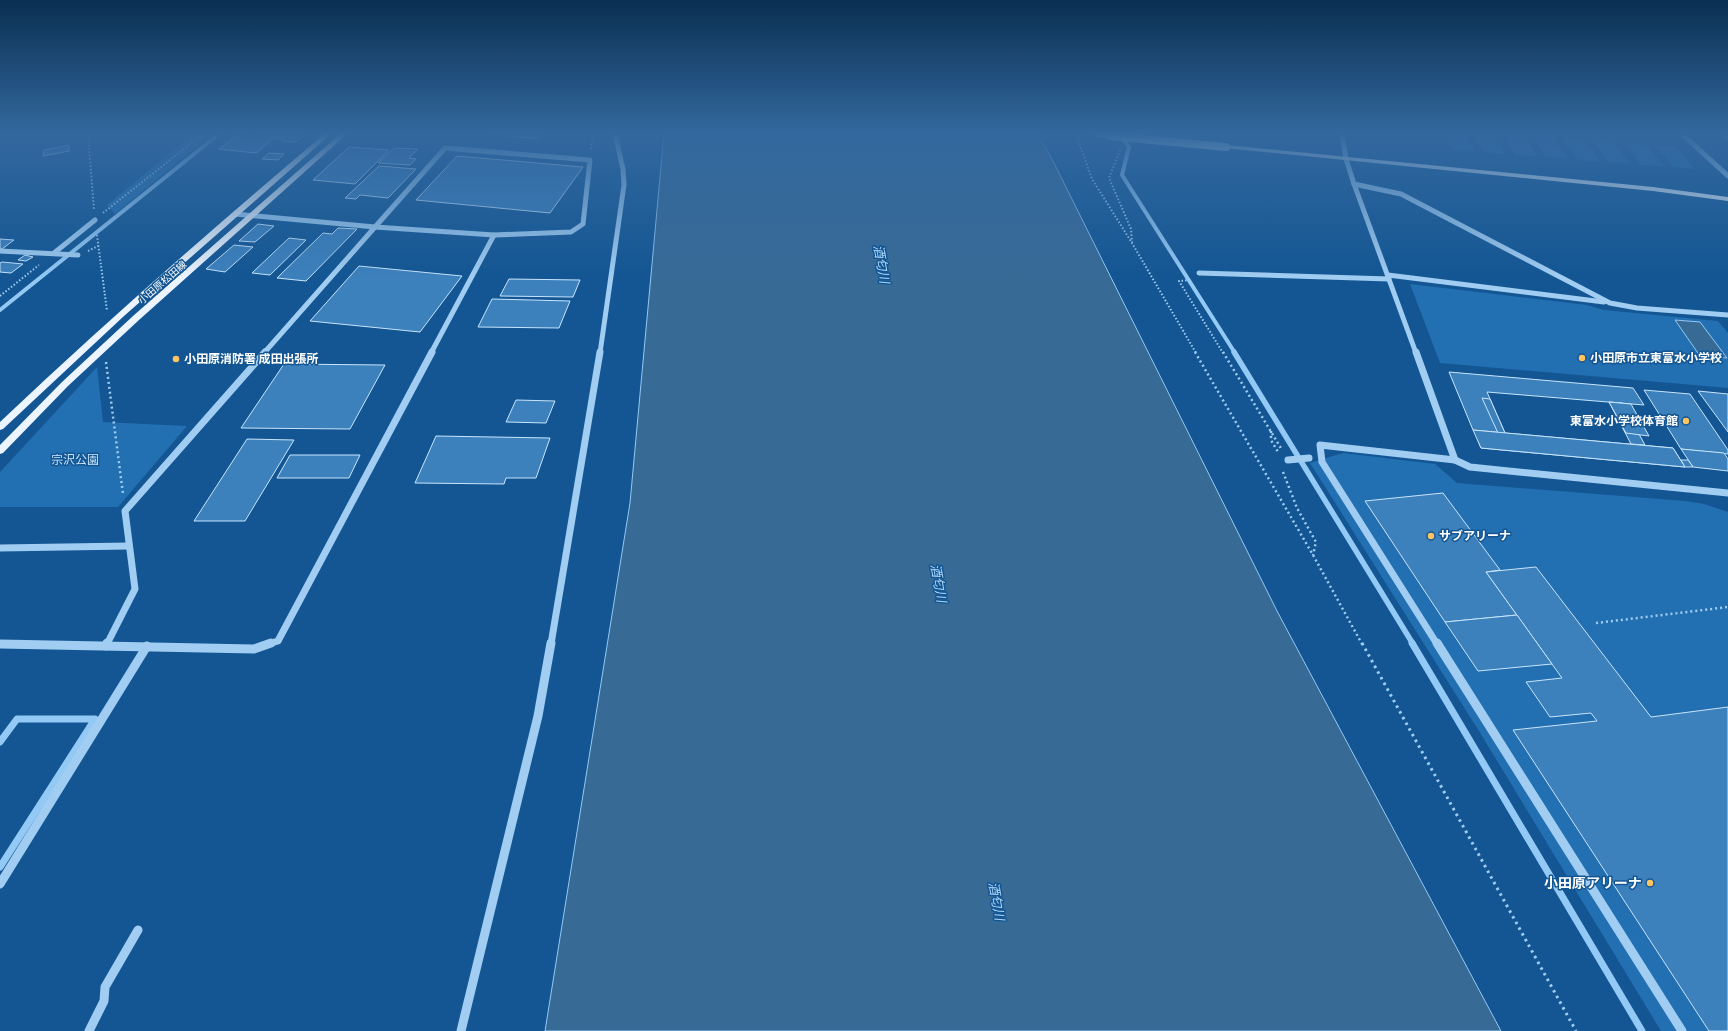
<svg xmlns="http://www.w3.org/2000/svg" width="1728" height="1031" font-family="Rubik,'Noto Sans JP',sans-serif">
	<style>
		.green { fill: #226fb1 }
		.water { fill: #386a96; stroke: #93c9f5 }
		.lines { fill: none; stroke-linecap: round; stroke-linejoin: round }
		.stream-far2 { stroke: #93c9f5; stroke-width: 4 }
		.stream-far1 { stroke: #93c9f5; stroke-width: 5.5 }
		.stream { stroke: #93c9f5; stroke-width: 7 }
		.building { fill: #3c80bc; stroke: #c8e5fd }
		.path-far2 { stroke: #a1cdf2; stroke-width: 2; stroke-dasharray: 1.5 2; stroke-linecap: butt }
		.path-far1 { stroke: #a1cdf2; stroke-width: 2.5; stroke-dasharray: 2 3; stroke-linecap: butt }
		.path { stroke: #a1cdf2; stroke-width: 3; stroke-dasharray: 2.5 4; stroke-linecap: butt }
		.minor-far2 { stroke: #a1cdf2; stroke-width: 5 }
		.minor-far1 { stroke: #a1cdf2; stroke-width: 7 }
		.minor { stroke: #a1cdf2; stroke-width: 9 }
		.major { fill: #ecf5ff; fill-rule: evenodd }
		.major-bridge { stroke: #ecf5ff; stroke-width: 8 }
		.poi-dot { fill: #ffc462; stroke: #135693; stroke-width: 1.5 }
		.labels { text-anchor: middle; stroke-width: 3; stroke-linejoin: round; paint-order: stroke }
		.far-street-label { font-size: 10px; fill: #fff; stroke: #135693 }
		.poi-label { font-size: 12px; font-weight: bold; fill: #fff; stroke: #135693; text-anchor: start }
		.park-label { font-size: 12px; fill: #c8e5fd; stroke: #135693 }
		.water-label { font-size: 13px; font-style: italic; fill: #add7f9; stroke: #135693 }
		.near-poi-label { font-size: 14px; font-weight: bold; fill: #fff; stroke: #135693; text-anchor: end }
	</style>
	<rect width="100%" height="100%" fill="#135693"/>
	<g class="green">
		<path d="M 193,134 L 212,134 L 115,214 L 107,205 Z"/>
		<path d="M 1445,134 L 1465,134 L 1475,151 L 1453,150 Z"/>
		<path d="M 1474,134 L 1494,134 L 1505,154 L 1484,152 Z"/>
		<path d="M 1503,134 L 1524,135 L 1537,156 L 1515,155 Z"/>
		<path d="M 1533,136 L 1553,138 L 1568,159 L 1546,157 Z"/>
		<path d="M 1563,139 L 1584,140 L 1600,162 L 1578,160 Z"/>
		<path d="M 1593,141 L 1614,142 L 1630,164 L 1608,162 Z"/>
		<path d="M 1625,143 L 1646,145 L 1664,166 L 1641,165 Z"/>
		<path d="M 1655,145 L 1676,147 L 1695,169 L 1673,167 Z"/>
		<path d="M 1410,284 L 1587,305 L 1604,310 L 1718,321 L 1728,333 L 1728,388 L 1440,363 Z"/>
		<path d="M 97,367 L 103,422 L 187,426 L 118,507 L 0,507 L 0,472 Z"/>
		<path d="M 1343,453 L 1435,464 L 1457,483 L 1685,501 L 1704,504 L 1728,512 L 1728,1031 L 1661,1031 L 1482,736 L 1310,463 Z"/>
	</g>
	<g class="water">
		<path d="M 664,134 L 1038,134 L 1053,161 L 1277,611 L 1501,1031 L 545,1031 L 630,503 Z"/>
		<path d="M 1675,320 L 1700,322 L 1727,358 L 1700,356 Z"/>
	</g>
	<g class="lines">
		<g class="stream-far2">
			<path d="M 1121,136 L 1129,147 L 1122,175 L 1235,353"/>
			<path d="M 0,310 L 219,134"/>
		</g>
		<path class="stream-far1" d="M 1234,352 L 1413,644"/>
		<g class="stream">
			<path d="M 1412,643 L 1642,1031"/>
			<path d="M 0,742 L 17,719 L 95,719 L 0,867"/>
		</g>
	</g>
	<g class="building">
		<path d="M 239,134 L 306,134 L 296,142 L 282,141 L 284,139 L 274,138 L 256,153 L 219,149 Z"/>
		<path d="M 487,134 L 544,134 L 539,139 Z"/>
		<path d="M 69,145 L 69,151 L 43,156 L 44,150 Z"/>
		<path d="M 349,147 L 389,150 L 355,184 L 313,180 Z"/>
		<path d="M 394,148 L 418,149 L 409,158 L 416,159 L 410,165 L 378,163 Z"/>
		<path d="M 269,153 L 284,154 L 278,160 L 262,159 Z"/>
		<path d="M 457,156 L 583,167 L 550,213 L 416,200 Z"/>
		<path d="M 379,166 L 416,169 L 388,198 L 360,195 L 356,199 L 345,198 Z"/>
		<path d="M 258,224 L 274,226 L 255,242 L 239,241 Z"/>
		<path d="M 338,228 L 357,229 L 306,281 L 277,278 L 323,233 L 332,234 Z"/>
		<path d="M 289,238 L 306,240 L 270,275 L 252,273 Z"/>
		<path d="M 0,239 L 14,240 L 2,249 L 0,249 Z"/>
		<path d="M 234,245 L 253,247 L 225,272 L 206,269 Z"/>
		<path d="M 25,255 L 33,257 L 26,261 L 18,260 Z"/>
		<path d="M 2,262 L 23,264 L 11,273 L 0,272 L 0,263 Z"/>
		<path d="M 359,266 L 462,276 L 420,332 L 310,321 Z"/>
		<path d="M 509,279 L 580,280 L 573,297 L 500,296 Z"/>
		<path d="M 492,299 L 570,301 L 559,328 L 478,327 Z"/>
		<path d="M 284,364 L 385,365 L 350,429 L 241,428 Z"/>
		<path d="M 1449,372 L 1633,388 L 1644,405 L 1487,392 L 1505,433 L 1473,430 Z"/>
		<path d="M 1644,390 L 1690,394 L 1728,450 L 1728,454 L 1681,449 Z"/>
		<path d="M 1698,391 L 1728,394 L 1728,432 Z"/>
		<path d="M 1482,398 L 1490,399 L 1505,433 L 1673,448 L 1685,467 L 1481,448 L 1478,441 L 1503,444 Z"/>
		<path d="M 516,400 L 555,401 L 546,423 L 506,422 Z"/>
		<path d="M 1609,402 L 1622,403 L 1645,445 L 1631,444 Z"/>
		<path d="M 1609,402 L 1631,404 L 1649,436 L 1626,433 Z"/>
		<path d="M 1473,430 L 1673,448 L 1685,467 L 1481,448 Z"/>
		<path d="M 436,436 L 550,438 L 536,478 L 506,478 L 504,484 L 415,483 Z"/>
		<path d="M 247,439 L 294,440 L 245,521 L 194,521 Z"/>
		<path d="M 1681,449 L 1724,453 L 1728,459 L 1728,471 L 1693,467 Z"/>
		<path d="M 290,455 L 360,455 L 349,478 L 277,478 Z"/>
		<path d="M 1681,460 L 1688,460 L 1693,467 L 1685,467 Z"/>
		<path d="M 1443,493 L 1500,570 L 1486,572 L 1517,615 L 1445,622 L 1365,501 Z"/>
		<path d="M 1536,567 L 1651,717 L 1728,707 L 1728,1031 L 1709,1031 L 1513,730 L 1597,721 L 1591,713 L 1550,717 L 1526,682 L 1562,678 L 1486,572 Z"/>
		<path d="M 1517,615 L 1552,664 L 1478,671 L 1445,622 Z"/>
	</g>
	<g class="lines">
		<g class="path-far2">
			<path d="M 88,134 L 94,210"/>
			<path d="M 1076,134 L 1092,179 L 1132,243 L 1196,353"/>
			<path d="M 591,149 L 593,134"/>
			<path d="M 1120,150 L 1109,178 L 1131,229 L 1132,242"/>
			<path d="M 103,213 L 203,134"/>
			<path d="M 97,235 L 107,311"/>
			<path d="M 88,251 L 98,246"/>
			<path d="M 1190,280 L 1179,281 L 1223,353"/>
			<path d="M 0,296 L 39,265"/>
		</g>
		<g class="path-far1">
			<path d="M 1195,352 L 1313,555 L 1362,644"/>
			<path d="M 1223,352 L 1282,450"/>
			<path d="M 106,362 L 123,494"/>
			<path d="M 1271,431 L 1271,440 L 1278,452"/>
			<path d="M 1283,472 L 1297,508 L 1316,542 L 1313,555"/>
			<path d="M 1596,623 L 1728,607"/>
		</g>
		<path class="path" d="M 1362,643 L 1576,1031"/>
		<g class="minor-far2">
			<path d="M 1342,134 L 1346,159 L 1354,184 L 1416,353"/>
			<path d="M 1682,134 L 1728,176"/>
			<path d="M 1724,134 L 1728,138"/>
			<path d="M 445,148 L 590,160 L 583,224 L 571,232 L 494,235 L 375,227 Z"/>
			<path d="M 1354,184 L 1401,194 L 1610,303 L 1637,308 L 1728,315"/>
			<path d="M 235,214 L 375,227"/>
			<path d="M 0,251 L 78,255"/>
			<path d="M 54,253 L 95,220"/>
			<path d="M 1199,273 L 1389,279"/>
			<path d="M 1388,275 L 1604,302"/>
			<path d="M 264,353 L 375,227"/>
			<path d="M 431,353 L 494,235"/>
			<path d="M 600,353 L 624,185 L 623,169 L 615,134"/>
		</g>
		<g class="minor-far1">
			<path d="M 1416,352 L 1455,460 L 1470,467 L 1728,493"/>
			<path d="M 1288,460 L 1309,458"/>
			<path d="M 0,548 L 129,546"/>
			<path d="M 0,644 L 25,644"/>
			<path d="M 107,644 L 135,589 L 125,511 L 265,352"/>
			<path d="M 268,644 L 278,641 L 432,352"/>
			<path d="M 551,644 L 600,352"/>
			<path d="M 1437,644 L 1322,462 L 1320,445 L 1455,460"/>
		</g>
		<g class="minor">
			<path d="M 1437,643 L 1682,1031"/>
			<path d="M 0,644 L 254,649 L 271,643"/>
			<path d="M 106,646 L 107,643"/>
			<path d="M 0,884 L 147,646"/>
			<path d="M 89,1031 L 104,1001 L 105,987 L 138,930"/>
			<path d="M 461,1031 L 538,716 L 551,643"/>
		</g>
		<g class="major">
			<path d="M 324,134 L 331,134 L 124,316 L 3,429 L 0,430 L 0,422 C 105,322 214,228 324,134 Z"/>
			<path d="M 340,134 L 347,134 L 139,320 L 68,386 L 3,453 L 0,454 L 0,445 L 62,382 L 133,316 Z"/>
			<path d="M 1089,134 L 1109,134 L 1113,136 C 1108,139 1094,137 1089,134 Z"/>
			<path d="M 1226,145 L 1653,187 L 1728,197 L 1728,201 L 1653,191 L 1224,148 L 1224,146 Z"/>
		</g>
		<path class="major-bridge" d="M 1110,136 L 1226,147"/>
	</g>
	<linearGradient id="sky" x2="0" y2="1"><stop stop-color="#0a2f51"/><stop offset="0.48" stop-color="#33689e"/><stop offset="1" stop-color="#33689e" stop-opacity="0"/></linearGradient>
	<rect width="1728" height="278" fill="url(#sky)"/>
	<g class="poi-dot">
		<circle cx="1582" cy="358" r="4"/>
		<circle cx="176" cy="359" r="4"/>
		<circle cx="1686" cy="421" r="4"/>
		<circle cx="1431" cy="536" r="4"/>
		<circle cx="1650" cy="883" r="4"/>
	</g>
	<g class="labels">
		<g class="far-street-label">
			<text transform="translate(162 282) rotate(-41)" y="4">小田原松田線</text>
		</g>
		<g class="poi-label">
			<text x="1590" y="362">小田原市立東富水小学校</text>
			<text x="184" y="363">小田原消防署 成田出張所</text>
			<text x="1678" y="425" text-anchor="end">東富水小学校体育館</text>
			<text x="1439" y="540">サブアリーナ</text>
		</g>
		<g class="park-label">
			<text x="75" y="464">宗沢公園</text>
		</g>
		<g class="water-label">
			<text transform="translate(882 264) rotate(80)" y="5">酒匂川</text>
			<text transform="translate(939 583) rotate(80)" y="5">酒匂川</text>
			<text transform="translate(997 901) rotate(80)" y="5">酒匂川</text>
		</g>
		<g class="near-poi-label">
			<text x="1642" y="888">小田原アリーナ</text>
		</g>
	</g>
</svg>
